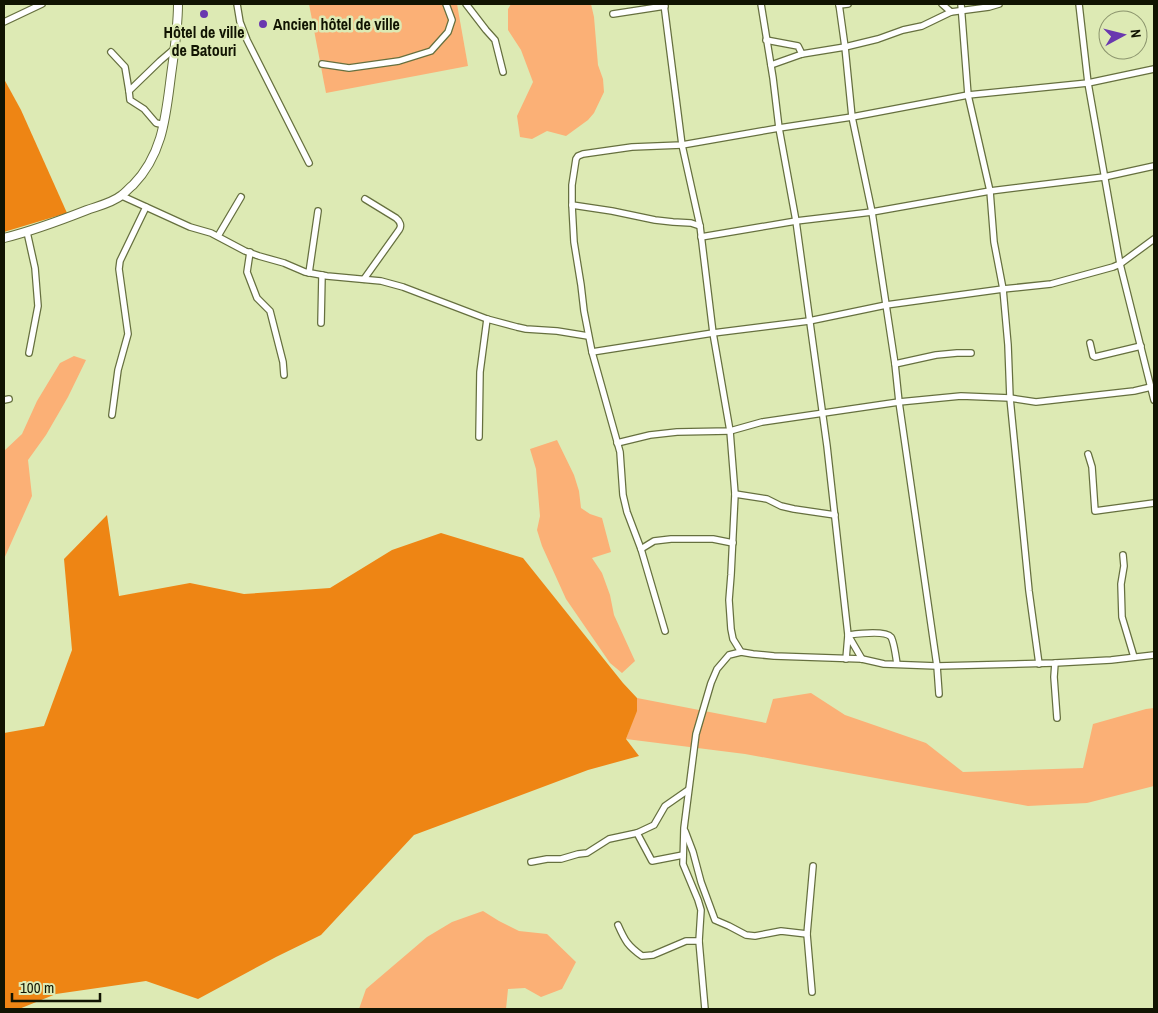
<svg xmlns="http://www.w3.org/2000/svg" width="1158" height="1013" font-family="'Archivo Narrow',sans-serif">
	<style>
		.green { fill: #fbb076 }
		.forest { fill: #ee8514 }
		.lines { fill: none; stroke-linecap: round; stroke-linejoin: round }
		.minor-casing { stroke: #66703f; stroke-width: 8 }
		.secondary-casing { stroke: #66703f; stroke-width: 10 }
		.minor { stroke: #fff; stroke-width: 5.5 }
		.secondary { stroke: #fff; stroke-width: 8 }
		.poi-dot { fill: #6a38af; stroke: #ddeab4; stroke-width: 2 }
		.labels { text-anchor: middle; stroke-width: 5; stroke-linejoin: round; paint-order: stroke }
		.poi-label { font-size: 16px; font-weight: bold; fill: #111402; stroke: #ddeab4; text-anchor: start }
	</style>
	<rect width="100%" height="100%" fill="#ddeab4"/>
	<g class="green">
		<path d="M 309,4 L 457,4 L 468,66 L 326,93 Z"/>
		<path d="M 511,4 L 591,4 L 594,17 L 598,65 L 603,79 L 604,92 L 594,113 L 588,120 L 566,136 L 547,131 L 532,139 L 520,137 L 517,116 L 533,82 L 521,50 L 508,30 L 508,9 Z"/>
		<path d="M 74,356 L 86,360 L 68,397 L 46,435 L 28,460 L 32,496 L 4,559 L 4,451 L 22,434 L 37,401 L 60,363 Z"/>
		<path d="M 557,440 L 574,475 L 579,491 L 581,508 L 590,514 L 602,518 L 611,552 L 592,558 L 602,573 L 610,595 L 614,615 L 635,661 L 622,673 L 610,663 L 566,599 L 542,546 L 537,530 L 540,516 L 536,469 L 530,449 Z"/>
		<path d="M 811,693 L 845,715 L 926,743 L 963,772 L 1083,768 L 1093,724 L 1146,709 L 1154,708 L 1154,786 L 1087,803 L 1028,806 L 745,754 L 626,739 L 636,711 L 637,698 L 766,723 L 773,699 Z"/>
		<path d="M 483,911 L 499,921 L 519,931 L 547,934 L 576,962 L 562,989 L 541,997 L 525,988 L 508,989 L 506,1009 L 359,1009 L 366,989 L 427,937 L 452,922 Z"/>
	</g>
	<g class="forest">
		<path d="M 4,79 L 21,110 L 67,213 L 4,232 Z"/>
		<path d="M 107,515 L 119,596 L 190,583 L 244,594 L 330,588 L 392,550 L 441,533 L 523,558 L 623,683 L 637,698 L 637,711 L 626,739 L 639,756 L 588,770 L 414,835 L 321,935 L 276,957 L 198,999 L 146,981 L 56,994 L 19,1009 L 4,1009 L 4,733 L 44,726 L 72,650 L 64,559 Z"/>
	</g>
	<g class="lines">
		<g class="minor-casing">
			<g id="minor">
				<path d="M 237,4 L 240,22 L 247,40 L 309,163"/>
				<path d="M 466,4 L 486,30 L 495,40 L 503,72"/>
				<path d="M 664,4 L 682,145 L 700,226 L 713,333 L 730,431 L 735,494 L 731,575 L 729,600 L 731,629 L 733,639 L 741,652 L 753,654 L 774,656 L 862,659 L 884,664 L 937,666 L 1055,663 L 1111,660 L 1154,655"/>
				<path d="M 761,4 L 773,78 L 779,128 L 796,221 L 827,446 L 848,635 L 862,659"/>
				<path d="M 839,4 L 845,47 L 852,117 L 872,212 L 895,364 L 899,402 L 937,666 L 939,694"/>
				<path d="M 942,4 L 951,12 L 989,7 L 999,4"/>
				<path d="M 961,4 L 968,95 L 990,191 L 994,242 L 1003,289 L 1008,345 L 1010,398 L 1029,591 L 1039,664"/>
				<path d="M 1079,4 L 1088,83 L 1120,264 L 1154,400"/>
				<path d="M 839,5 L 848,4"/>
				<path d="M 613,14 L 665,6"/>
				<path d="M 4,22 L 42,4"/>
				<path d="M 766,40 L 798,46 L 802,54"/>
				<path d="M 111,52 L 125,67 L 129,91"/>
				<path d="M 322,64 L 349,68 L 399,61 L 431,51 L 448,32 L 452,20 L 446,4"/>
				<path d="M 771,65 L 802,54 L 845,47 L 878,39 L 903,30 L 922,26 L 951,12"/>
				<path d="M 164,125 L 156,123 L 144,109 L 130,100 L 129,91 L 160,61 L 174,49"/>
				<path d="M 122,196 L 190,227 L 211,233 L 245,251 L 259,256 L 284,263 L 305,272 L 327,276 L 381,281 L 403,287 L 487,319 L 517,327 L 526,329 L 557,331 L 588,336"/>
				<path d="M 572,205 L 612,211 L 655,220 L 673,222 L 691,223 L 700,226"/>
				<path d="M 27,232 L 35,268 L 38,306 L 29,353"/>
				<path d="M 218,236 L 241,197"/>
				<path d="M 701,237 L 796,221 L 872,212 L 990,191 L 1104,177 L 1154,166"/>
				<path d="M 250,252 L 247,272 L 257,298 L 270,311 L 283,362 L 284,375"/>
				<path d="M 309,273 L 318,211"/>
				<path d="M 364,279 L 399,230 C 402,226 400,221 396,218 L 365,199"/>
				<path d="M 321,323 L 322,275"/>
				<path d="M 1090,343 L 1093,356 L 1095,357 L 1141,346"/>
				<path d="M 592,352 L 713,333 L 809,321 L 886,305 L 1003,289 L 1051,284 L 1113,267 L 1120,264 L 1154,239"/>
				<path d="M 895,364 L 936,355 L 957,353 L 971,353"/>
				<path d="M 4,400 L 9,399"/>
				<path d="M 112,415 L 118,370 L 128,334 L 119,269 L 120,261 L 146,207"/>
				<path d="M 479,437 L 480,372 L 487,319"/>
				<path d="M 617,443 L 650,435 L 677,432 L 730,431 L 762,422 L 899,402 L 961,396 L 1010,398 L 1036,402 L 1134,391 L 1151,387"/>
				<path d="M 1088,454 L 1092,467 L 1095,511 L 1154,503"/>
				<path d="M 735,494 L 767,499 L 781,506 L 794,509 L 835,515"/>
				<path d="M 641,549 L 654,541 L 671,539 L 713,539 L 733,543"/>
				<path d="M 1123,555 L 1124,566 L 1121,584 L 1122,617 L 1134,657"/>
				<path d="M 665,631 L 641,549 L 627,512 L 623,495 L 620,452 L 592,352 L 584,311 L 581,285 L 574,242 L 572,205 L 572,185 L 576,159 L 578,156 L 583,154 L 632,147 L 682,145 L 779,128 L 852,117 L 968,95 L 1088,83 L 1154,69"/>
				<path d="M 846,659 L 848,635 C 856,634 885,630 891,637 C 894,642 896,657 897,664"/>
				<path d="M 1055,663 L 1054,677 L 1057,718"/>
				<path d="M 685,831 L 693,852 L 701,882 L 715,920 L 729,926 L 746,935 L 755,936 L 781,931 L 807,934"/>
				<path d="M 637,833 L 652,861 L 683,855"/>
				<path d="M 531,862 L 547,859 L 561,859 L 578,854 L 587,853 L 609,839 L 637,833 L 654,825 L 665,806 L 688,790"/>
				<path d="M 618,925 C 625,941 628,946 642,956 L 653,955 L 686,941 L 699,941"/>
				<path d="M 812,992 L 807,934 L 813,866"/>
				<path d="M 705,1009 L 699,941 L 701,910 L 698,900 L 683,864 L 684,828 L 696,734 L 711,683 L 717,669 L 729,655 L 741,652"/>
			</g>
		</g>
		<g class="secondary-casing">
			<path id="secondary" d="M 4,238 C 32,231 59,221 87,210 C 98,206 112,203 122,195 C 126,192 129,188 133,185 C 165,152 166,111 172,68 C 175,47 178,25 178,4"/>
		</g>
		<use href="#minor" class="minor"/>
		<use href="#secondary" class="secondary"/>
	</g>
	<g class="poi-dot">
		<circle cx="204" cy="14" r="5"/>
		<circle cx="263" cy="24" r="5"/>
	</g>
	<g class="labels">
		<g class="poi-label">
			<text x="273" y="30">Ancien hôtel de ville</text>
			<text x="204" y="38" text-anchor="middle">Hôtel de ville<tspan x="204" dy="18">de Batouri</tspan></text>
		</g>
	</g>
	<rect width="1158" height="1013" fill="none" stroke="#111402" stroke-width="10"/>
	<g transform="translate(1123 35) rotate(83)"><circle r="24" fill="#ddeab4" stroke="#8b946d"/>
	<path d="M0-4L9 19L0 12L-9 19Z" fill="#6a38af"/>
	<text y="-8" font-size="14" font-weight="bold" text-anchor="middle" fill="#111402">N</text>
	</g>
	<path d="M12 993v8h88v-8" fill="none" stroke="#111402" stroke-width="2.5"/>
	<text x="20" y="993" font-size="15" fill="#111402" stroke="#ddeab4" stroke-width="4" paint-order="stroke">100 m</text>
</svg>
